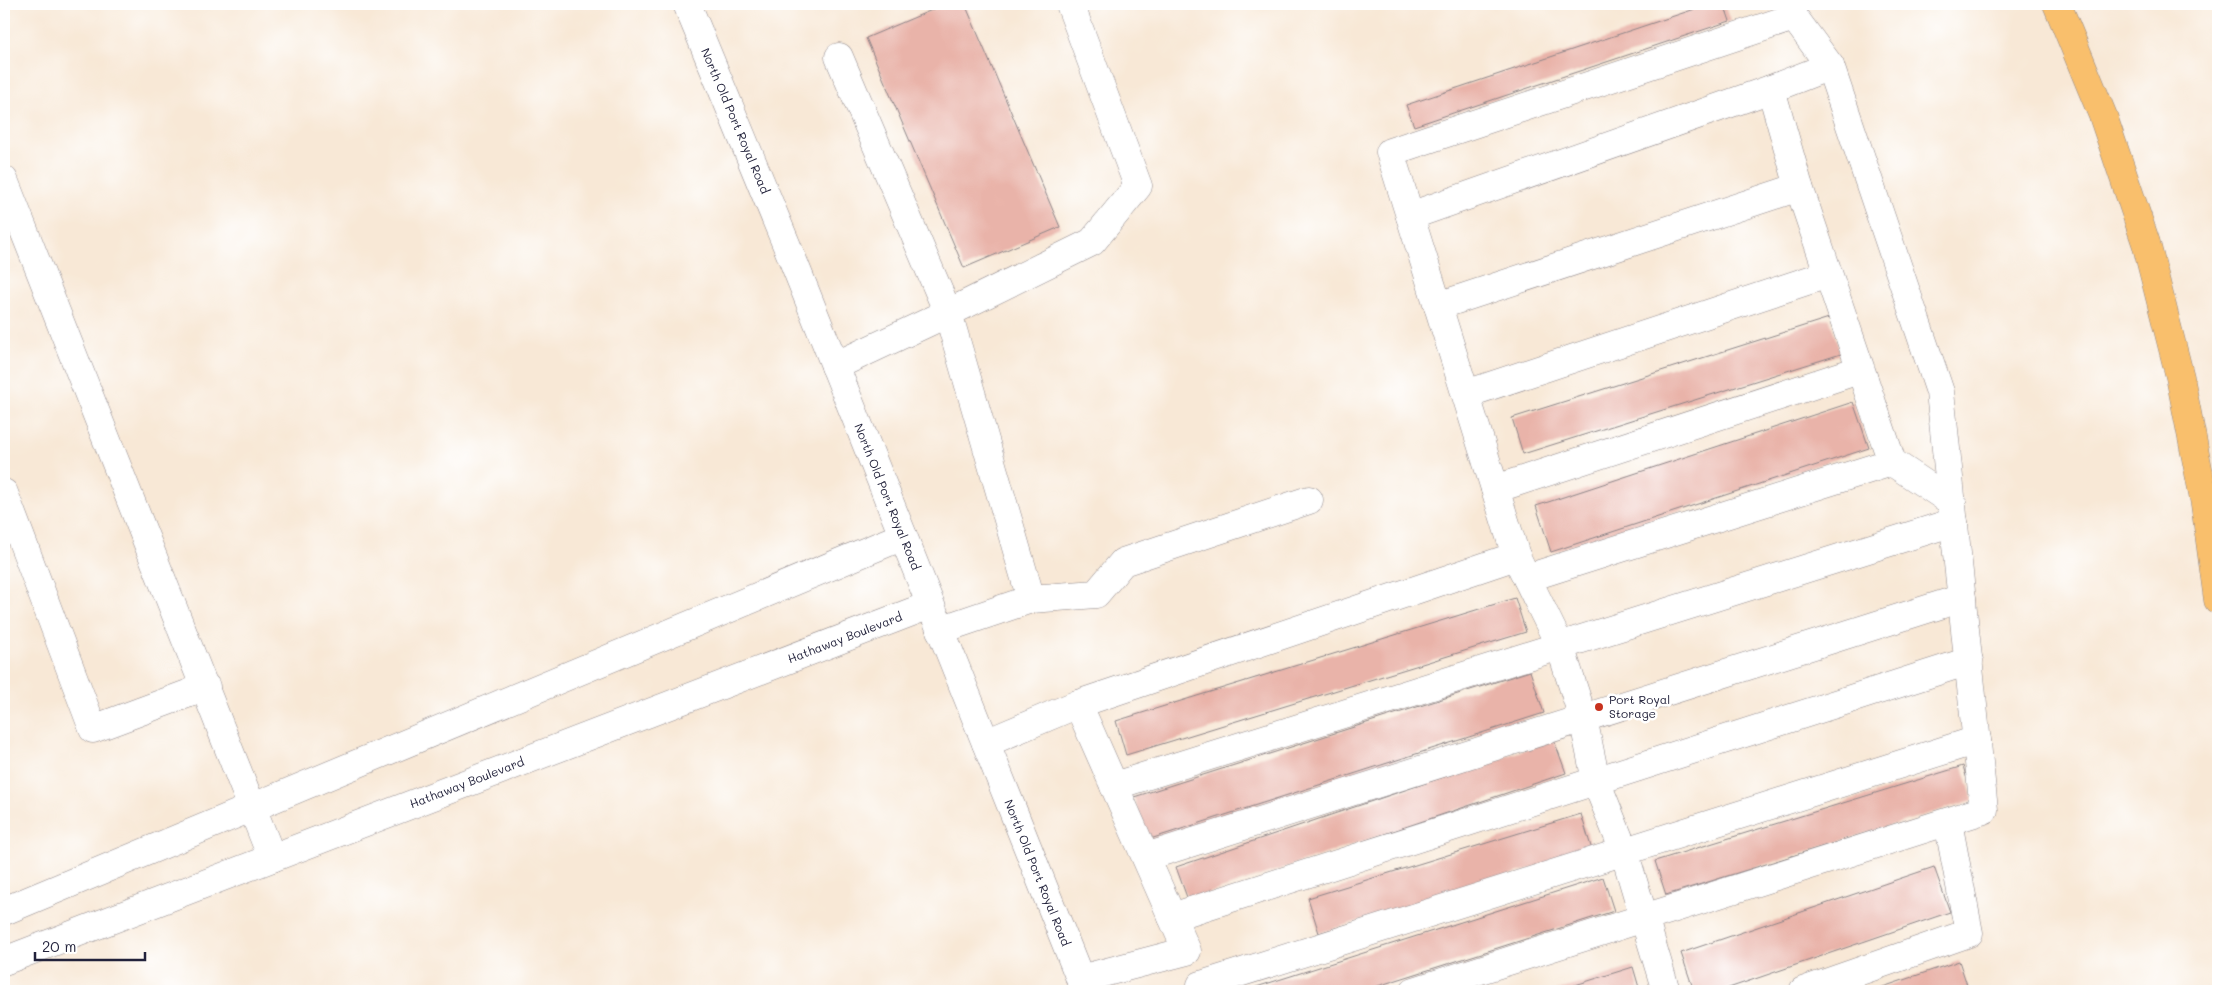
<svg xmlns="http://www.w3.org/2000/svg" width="2222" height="995" font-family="Mali,sans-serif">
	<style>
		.building { fill: #e9b3a9 }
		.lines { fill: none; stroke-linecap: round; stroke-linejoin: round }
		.minor-casing { stroke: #8d8588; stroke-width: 29 }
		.highway-casing { stroke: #8d8588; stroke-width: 29 }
		.minor { stroke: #fff; stroke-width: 28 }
		.highway { stroke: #f9bf6c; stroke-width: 28 }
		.poi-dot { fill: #c8321e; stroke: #fff; stroke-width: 2 }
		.labels { text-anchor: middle; stroke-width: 5; stroke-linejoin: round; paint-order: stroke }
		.street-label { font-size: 12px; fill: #22223b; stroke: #fff }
		.poi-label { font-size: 12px; fill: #22223b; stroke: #fff; text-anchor: start }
	</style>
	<rect width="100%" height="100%" fill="#fff"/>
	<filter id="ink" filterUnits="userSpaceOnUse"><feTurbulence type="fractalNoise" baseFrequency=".02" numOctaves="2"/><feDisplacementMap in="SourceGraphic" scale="10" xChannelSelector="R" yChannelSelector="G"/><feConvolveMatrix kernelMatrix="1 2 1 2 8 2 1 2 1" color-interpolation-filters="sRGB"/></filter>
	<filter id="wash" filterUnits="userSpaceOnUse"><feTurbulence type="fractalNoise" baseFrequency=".0096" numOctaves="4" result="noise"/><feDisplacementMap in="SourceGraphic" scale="20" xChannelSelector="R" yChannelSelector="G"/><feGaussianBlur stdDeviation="1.12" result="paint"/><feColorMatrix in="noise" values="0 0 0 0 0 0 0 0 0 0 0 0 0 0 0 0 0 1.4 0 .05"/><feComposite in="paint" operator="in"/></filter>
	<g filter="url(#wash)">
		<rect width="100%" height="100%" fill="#f8e8d6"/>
		<g id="blocks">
			<g class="building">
				<path d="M 946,4 L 965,4 L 1060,227 L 964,268 L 866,38 Z"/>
				<path d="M 1710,4 L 1724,4 L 1730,21 L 1414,126 L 1406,105 Z"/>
				<path d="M 1829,318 L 1841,354 L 1523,454 L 1512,418 Z"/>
				<path d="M 1853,402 L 1869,448 L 1551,552 L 1536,506 Z"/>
				<path d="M 1515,598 L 1526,632 L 1126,755 L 1116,721 Z"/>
				<path d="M 1530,671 L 1544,713 L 1147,840 L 1134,797 Z"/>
				<path d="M 1554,740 L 1566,773 L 1188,900 L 1176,867 Z"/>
				<path d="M 1963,766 L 1973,800 L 1666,895 L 1655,861 Z"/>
				<path d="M 1581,814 L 1592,850 L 1319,933 L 1308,898 Z"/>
				<path d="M 1934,867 L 1950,912 L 1720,991 L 1694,991 L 1681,953 Z"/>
				<path d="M 1603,877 L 1614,911 L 1362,991 L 1251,991 L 1250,989 Z"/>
				<path d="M 1959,961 L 1969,991 L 1871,991 Z"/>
				<path d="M 1633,967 L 1640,991 L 1556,991 Z"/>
			</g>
		</g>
	</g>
	<g filter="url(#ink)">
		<use href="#blocks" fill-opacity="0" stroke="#8d8588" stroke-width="1"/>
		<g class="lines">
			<g class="minor-casing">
				<g id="minor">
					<path d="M 687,4 L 794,263 L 1085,991"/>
					<path d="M 839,57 L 948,313 L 1092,242 L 1138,186 L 1070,4"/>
					<path d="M 1771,89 L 1799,187 L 1892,462 L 1952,502"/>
					<path d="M 4,180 L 272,858"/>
					<path d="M 1410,216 L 1771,89 L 1830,66"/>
					<path d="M 1438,306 L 1799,187"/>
					<path d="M 835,366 L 948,313 L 1031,599 L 940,630"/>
					<path d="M 1466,394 L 1828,274"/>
					<path d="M 1495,489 L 1859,370"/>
					<path d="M 4,493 L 93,729 L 206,687"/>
					<path d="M 1516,556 L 1560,646 L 1583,718 L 1596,781 L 1624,851 L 1666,991"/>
					<path d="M 1527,578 L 1892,462"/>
					<path d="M 1031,599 L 1096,594 L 1123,562 L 1309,500"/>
					<path d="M 1078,704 L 1516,556 L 1390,152 L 1794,17 L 1830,66 L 1940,392 L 1984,810 L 1414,991"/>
					<path d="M 986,743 L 1078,704 L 1187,951 L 1080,979"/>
					<path d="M 1114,786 L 1954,522"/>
					<path d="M 1146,857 L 1962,598"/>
					<path d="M 4,911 L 903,536"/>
					<path d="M 1172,917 L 1969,661"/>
					<path d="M 4,961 L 930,605"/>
					<path d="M 1201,985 L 1977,740"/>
					<path d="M 1803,991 L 1969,933 L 1948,822"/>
				</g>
			</g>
			<g class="highway-casing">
				<path id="highway" d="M 2057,4 L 2103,116 L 2146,243 L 2180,377 L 2205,504 L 2218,600"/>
			</g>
			<use href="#minor" class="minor"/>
			<use href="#highway" class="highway"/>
		</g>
	</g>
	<circle class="poi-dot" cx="1599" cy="707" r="5"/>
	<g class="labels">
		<g class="street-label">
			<text transform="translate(735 121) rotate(67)" y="4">North Old Port Royal Road</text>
			<text transform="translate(887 497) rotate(68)" y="4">North Old Port Royal Road</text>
			<text transform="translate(845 638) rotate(-21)" y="4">Hathaway Boulevard</text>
			<text transform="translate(467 783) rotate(-21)" y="4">Hathaway Boulevard</text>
			<text transform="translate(1037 873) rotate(68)" y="4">North Old Port Royal Road</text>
		</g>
		<g class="poi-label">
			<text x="1609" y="704">Port Royal<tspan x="1609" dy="14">Storage</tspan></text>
		</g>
	</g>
	<rect width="2222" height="995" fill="none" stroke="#fff" stroke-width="20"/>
	<path d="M35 952v8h110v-8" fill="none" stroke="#22223b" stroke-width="2.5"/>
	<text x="42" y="952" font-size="15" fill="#22223b" stroke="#ffffff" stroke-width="4" paint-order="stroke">20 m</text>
</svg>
